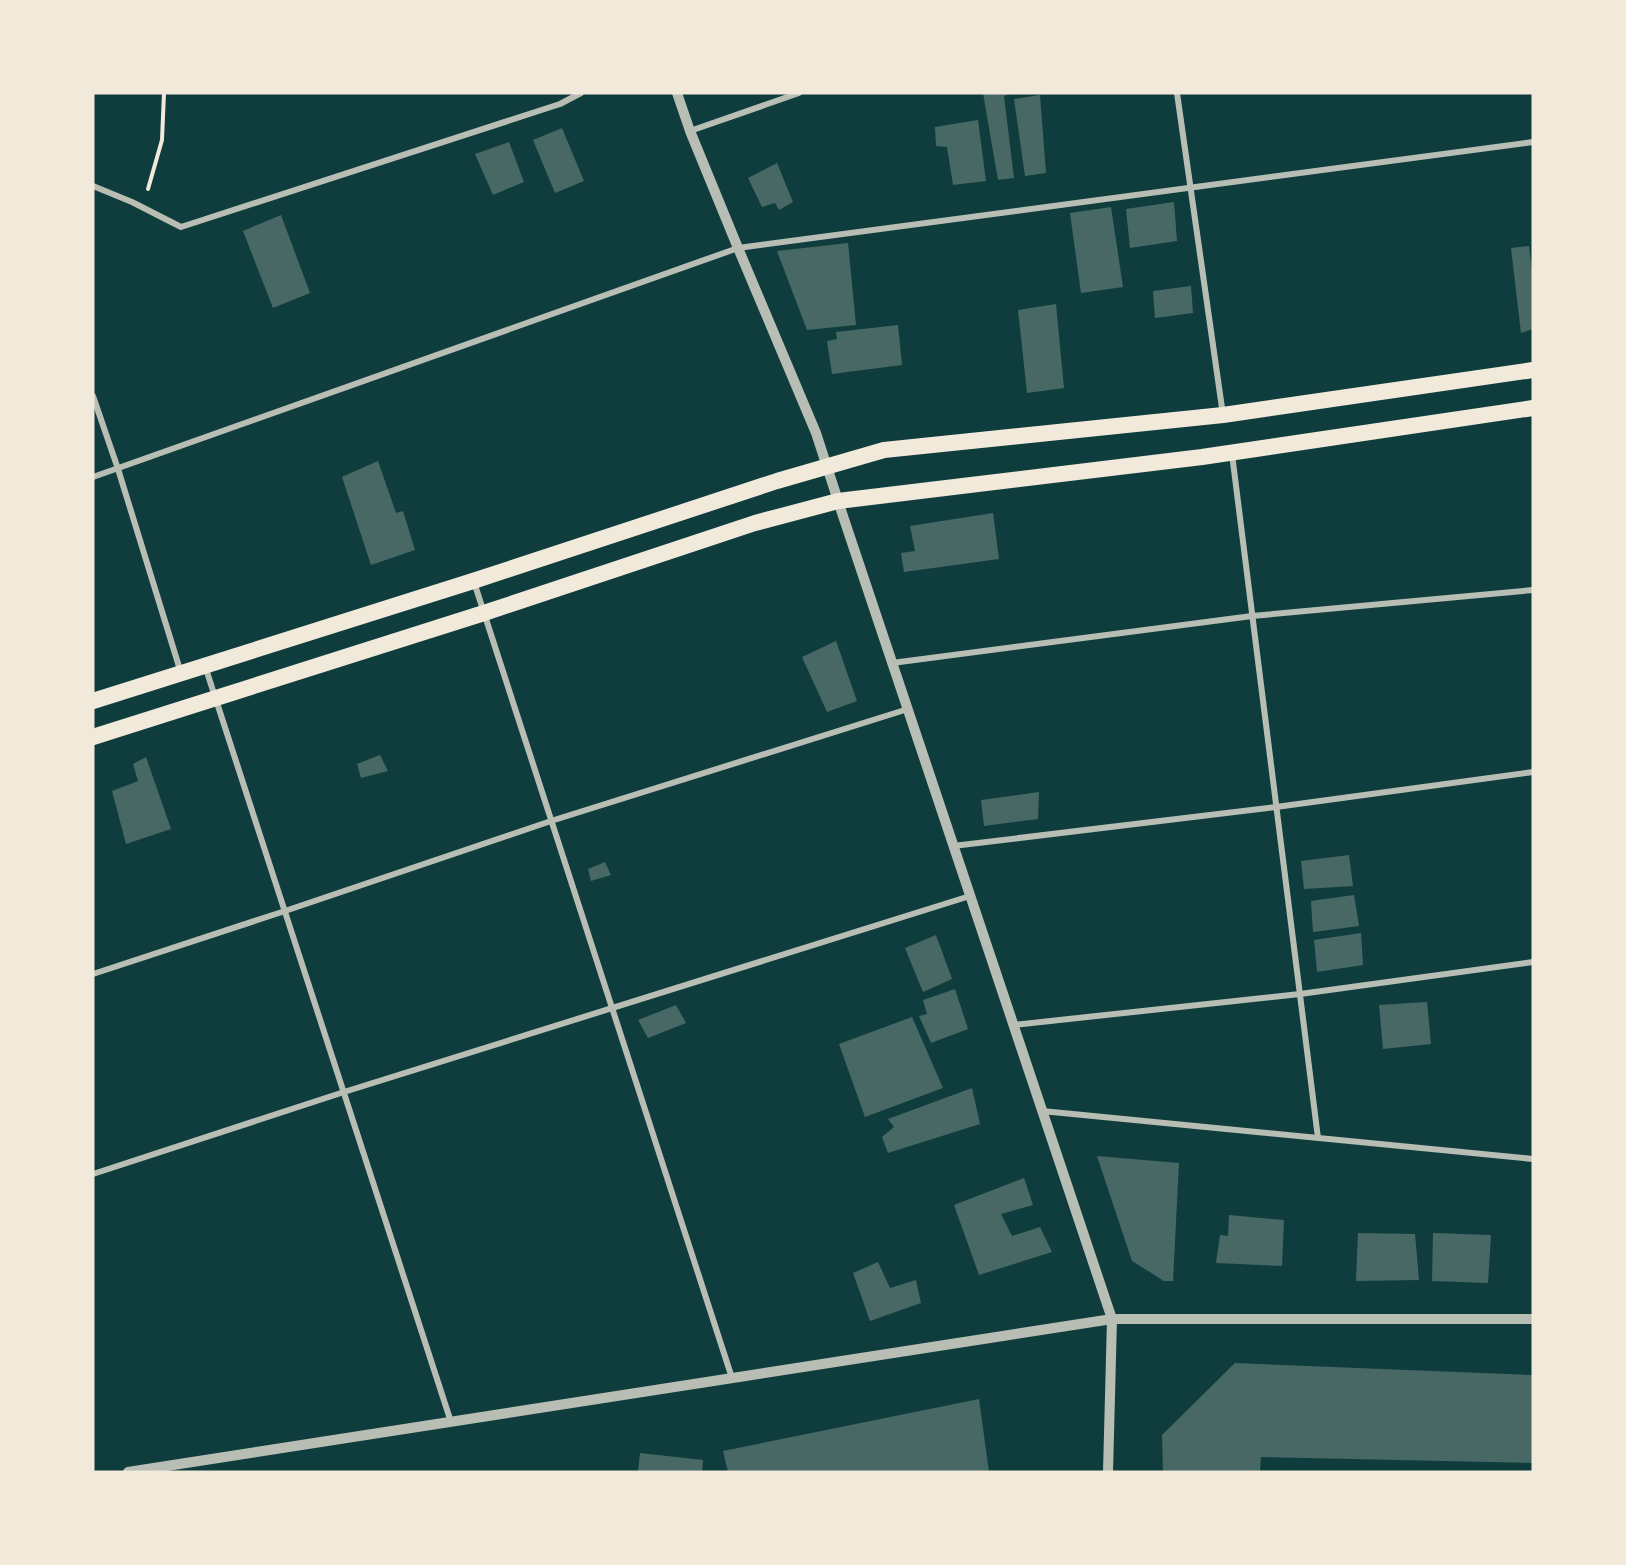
<svg xmlns="http://www.w3.org/2000/svg" width="1626" height="1565" font-family="Mulish,sans-serif">
	<style>
		.building { fill: #486865 }
		.lines { fill: none; stroke-linecap: round; stroke-linejoin: round }
		.path { stroke: #f1e9da; stroke-width: 4 }
		.minor { stroke: #b8beb3; stroke-width: 6 }
		.tertiary { stroke: #b8beb3; stroke-width: 10 }
		.trunk { stroke: #f1e9da; stroke-width: 16 }
	</style>
	<rect width="100%" height="100%" fill="#0f3d3e"/>
	<g class="building">
		<path d="M 983,93 L 1012,93 L 1004,96 L 1014,178 L 998,180 Z"/>
		<path d="M 1040,95 L 1046,173 L 1025,176 L 1014,99 Z"/>
		<path d="M 978,120 L 986,181 L 953,185 L 947,147 L 936,146 L 935,127 Z"/>
		<path d="M 562,128 L 584,181 L 555,193 L 533,140 Z"/>
		<path d="M 509,142 L 524,182 L 493,195 L 475,154 Z"/>
		<path d="M 777,163 L 793,202 L 779,210 L 775,203 L 762,207 L 748,178 Z"/>
		<path d="M 1174,202 L 1177,241 L 1130,248 L 1126,209 Z"/>
		<path d="M 1111,207 L 1123,287 L 1081,293 L 1070,213 Z"/>
		<path d="M 281,215 L 310,293 L 273,308 L 243,231 Z"/>
		<path d="M 848,243 L 856,325 L 807,330 L 777,251 Z"/>
		<path d="M 1529,246 L 1533,279 L 1533,329 L 1521,333 L 1511,248 Z"/>
		<path d="M 1191,286 L 1193,313 L 1155,318 L 1153,291 Z"/>
		<path d="M 1056,304 L 1064,388 L 1027,393 L 1018,310 Z"/>
		<path d="M 898,325 L 902,365 L 832,374 L 827,341 L 837,339 L 836,332 Z"/>
		<path d="M 378,461 L 396,513 L 403,511 L 415,550 L 371,565 L 342,477 Z"/>
		<path d="M 993,513 L 999,559 L 904,572 L 901,553 L 915,551 L 910,526 Z"/>
		<path d="M 836,641 L 857,701 L 827,712 L 802,657 Z"/>
		<path d="M 380,755 L 388,771 L 361,778 L 357,764 Z"/>
		<path d="M 146,757 L 171,829 L 126,844 L 112,791 L 138,781 L 133,764 Z"/>
		<path d="M 1039,792 L 1038,819 L 984,826 L 981,800 Z"/>
		<path d="M 1349,855 L 1353,886 L 1304,889 L 1301,861 Z"/>
		<path d="M 605,862 L 611,875 L 591,881 L 588,869 Z"/>
		<path d="M 1354,895 L 1359,926 L 1313,932 L 1311,901 Z"/>
		<path d="M 1361,933 L 1363,965 L 1317,972 L 1314,940 Z"/>
		<path d="M 936,935 L 952,979 L 923,992 L 905,948 Z"/>
		<path d="M 955,989 L 968,1029 L 931,1043 L 919,1016 L 927,1014 L 923,1000 Z"/>
		<path d="M 1427,1002 L 1431,1044 L 1383,1049 L 1379,1005 Z"/>
		<path d="M 676,1005 L 686,1023 L 648,1038 L 638,1020 Z"/>
		<path d="M 912,1017 L 943,1088 L 865,1117 L 839,1044 Z"/>
		<path d="M 972,1088 L 980,1124 L 888,1153 L 882,1137 L 894,1127 L 888,1119 Z"/>
		<path d="M 1097,1156 L 1179,1163 L 1173,1281 L 1164,1281 L 1132,1261 Z"/>
		<path d="M 1024,1178 L 1033,1205 L 1001,1214 L 1012,1236 L 1040,1227 L 1052,1252 L 979,1275 L 954,1205 Z"/>
		<path d="M 1229,1215 L 1284,1220 L 1282,1266 L 1216,1263 L 1220,1235 L 1228,1236 Z"/>
		<path d="M 1358,1233 L 1415,1234 L 1419,1280 L 1356,1281 Z"/>
		<path d="M 1433,1233 L 1491,1235 L 1488,1283 L 1432,1281 Z"/>
		<path d="M 878,1262 L 890,1288 L 916,1280 L 921,1303 L 870,1321 L 853,1273 Z"/>
		<path d="M 1235,1363 L 1533,1375 L 1533,1463 L 1261,1457 L 1260,1472 L 1163,1472 L 1162,1435 Z"/>
		<path d="M 979,1399 L 989,1472 L 728,1472 L 723,1451 Z"/>
		<path d="M 640,1453 L 703,1460 L 702,1472 L 638,1472 Z"/>
	</g>
	<g class="lines">
		<path class="path" d="M 148,189 L 162,140 L 164,93"/>
		<g class="minor">
			<path d="M 1177,93 L 1223,415"/>
			<path d="M 690,131 L 799,93"/>
			<path d="M 93,186 L 132,202 L 181,227 L 560,104 L 581,93"/>
			<path d="M 93,396 L 118,469 L 181,673"/>
			<path d="M 1232,454 L 1318,1138"/>
			<path d="M 93,477 L 738,248 L 1533,142"/>
			<path d="M 474,582 L 732,1378"/>
			<path d="M 892,663 L 1252,616 L 1533,590"/>
			<path d="M 205,666 L 451,1422"/>
			<path d="M 953,846 L 1276,807 L 1533,772"/>
			<path d="M 93,974 L 285,911 L 551,821 L 908,709"/>
			<path d="M 1013,1025 L 1300,994 L 1533,962"/>
			<path d="M 1042,1111 L 1533,1159"/>
			<path d="M 93,1174 L 344,1092 L 970,896"/>
		</g>
		<g class="tertiary">
			<path d="M 677,93 L 690,131 L 738,248 L 816,433 L 843,516 L 1112,1319 L 1108,1472"/>
			<path d="M 128,1472 L 1112,1319 L 1533,1319"/>
		</g>
		<g class="trunk">
			<path d="M 93,701 L 473,581 L 777,481 L 884,450 L 1223,415 L 1533,370"/>
			<path d="M 93,737 L 484,613 L 755,523 L 838,501 L 1202,457 L 1533,408"/>
		</g>
	</g>
	<rect width="1626" height="1565" fill="none" stroke="#f1e9da" stroke-width="189"/>
</svg>
